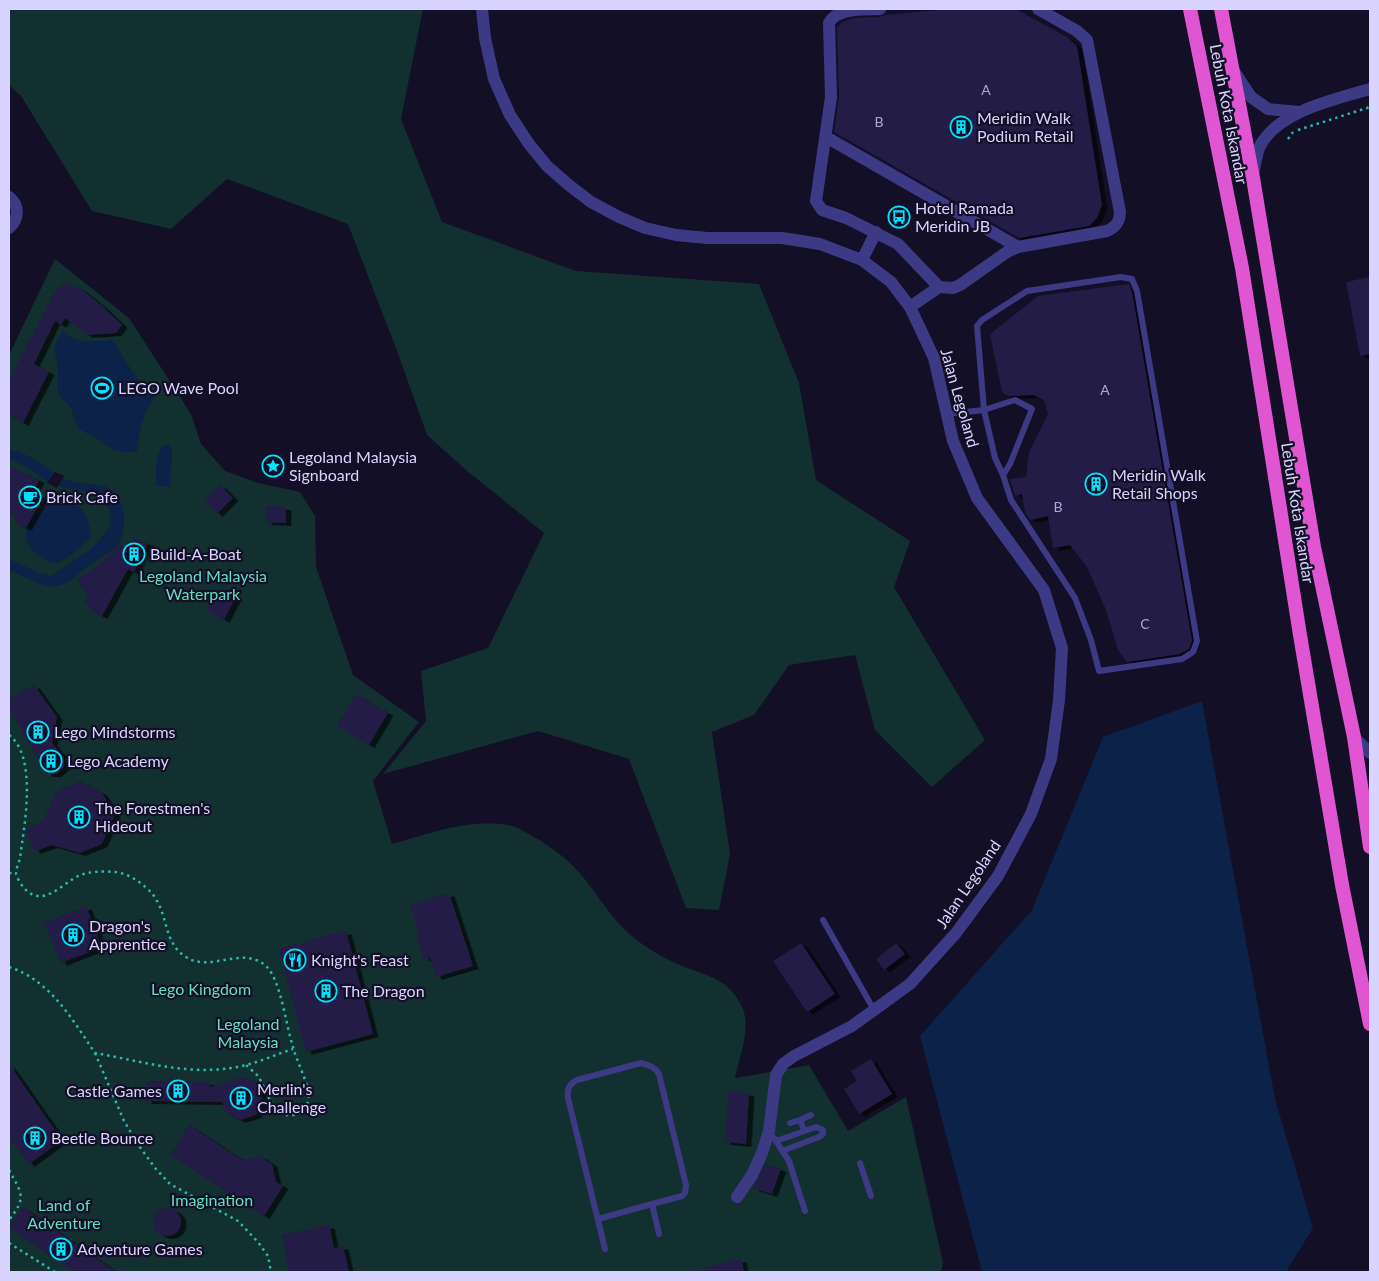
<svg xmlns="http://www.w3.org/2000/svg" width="1379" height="1281" font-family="Lato,sans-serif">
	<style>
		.green { fill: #12302f }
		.water { fill: #0c2248 }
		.pier { fill: #130f26 }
		.building { fill: #241b47; filter: url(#shadow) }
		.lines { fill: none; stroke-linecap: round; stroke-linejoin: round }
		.path { stroke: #2fb8b0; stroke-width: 2.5; stroke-dasharray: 2.5 4; stroke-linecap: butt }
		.service { stroke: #3d3a85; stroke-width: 6 }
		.minor { stroke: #3d3a85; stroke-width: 12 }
		.tertiary { stroke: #3d3a85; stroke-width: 12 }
		.trunk { stroke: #e055d1; stroke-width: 14 }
		.labels { text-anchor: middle; stroke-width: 4.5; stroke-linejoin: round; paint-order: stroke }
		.number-label { font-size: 14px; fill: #aca6d1 }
		.street-label { font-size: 16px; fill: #d9d4ff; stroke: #130f26 }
		.poi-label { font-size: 16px; fill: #d9d4ff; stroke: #130f26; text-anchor: start }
		.park-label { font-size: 16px; fill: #5fe0c0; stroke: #130f26 }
	</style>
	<defs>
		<filter id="shadow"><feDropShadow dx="5.5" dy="3" stdDeviation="0" flood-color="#0009"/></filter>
	</defs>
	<rect width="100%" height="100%" fill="#130f26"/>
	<g class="green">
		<path d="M 9,9 L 423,9 L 401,119 L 442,222 L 576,271 L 759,284 L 799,383 L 816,480 L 910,541 L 894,587 L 985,740 L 932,787 L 875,730 L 855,655 L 789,665 L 754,715 L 712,732 L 730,854 L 719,910 L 686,908 L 629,759 L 538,731 L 383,774 L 426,721 L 421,671 L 488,648 L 544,533 L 466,470 L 427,435 L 397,351 L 348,224 L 227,179 L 171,229 L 92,211 L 21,96 L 9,85 Z"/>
		<path d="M 55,259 L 129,318 L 191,414 L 201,444 L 225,471 L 258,483 L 300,492 L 315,516 L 316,567 L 353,675 L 419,722 L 373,781 L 392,844 C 428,834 478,815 515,827 C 521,829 527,833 532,836 C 545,843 558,852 569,862 C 593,884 607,916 633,937 C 647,949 666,959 682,966 C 708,976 729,979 742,1007 C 752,1028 739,1057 735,1078 L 809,1065 L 848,1131 L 906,1097 L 943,1263 L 941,1272 L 9,1272 L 9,355 Z"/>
	</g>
	<g class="water">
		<path d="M 63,331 C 76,345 95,341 113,340 L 132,371 L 154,398 C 141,418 140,429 137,452 C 128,452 115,452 107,446 C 103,444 102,441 98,439 C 92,436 83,432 78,427 C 74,422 74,414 71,409 C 67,402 60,399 58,390 C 56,384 59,377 58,371 C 57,351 49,350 63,331 Z"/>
		<path d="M 168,444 L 172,449 L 172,453 L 170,487 L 156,485 C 157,473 153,448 168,444 Z"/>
		<path d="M 9,450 C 19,452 28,455 37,461 C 49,468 58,478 73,482 C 87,485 105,481 116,494 C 126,506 127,531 118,544 C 110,554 97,559 87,567 C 78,574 68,585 55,586 C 44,588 20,575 9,570 L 9,547 L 9,559 L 39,573 L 51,576 L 90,550 L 100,539 L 109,528 L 111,519 L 108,508 L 101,498 L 82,490 L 64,488 L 43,479 L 26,466 L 9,459 Z"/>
		<path d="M 55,501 C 82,502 88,511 91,537 C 86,543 64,562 57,563 C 52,564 47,561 43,558 C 11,540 29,513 55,501 Z"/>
		<path d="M 1202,701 L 1275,1099 L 1313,1228 L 1286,1272 L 982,1272 L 920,1036 L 1032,910 L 1103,737 Z"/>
	</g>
	<path class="pier" d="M 55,472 L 64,476 L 57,488 L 47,483 Z"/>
	<g class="building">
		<path d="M 951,9 L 1016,9 L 1067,37 L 1077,46 L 1102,205 L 1097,218 L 1089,226 L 1019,238 L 834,132 L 839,97 L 837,28 L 841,23 L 853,18 L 880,17 L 885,15 Z"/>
		<path d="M 1370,277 L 1370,354 L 1360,356 L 1346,282 Z"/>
		<path d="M 69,284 L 81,289 L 101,305 L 122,325 L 116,333 L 87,335 L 65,318 L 61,325 L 55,321 L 34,364 L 49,372 L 23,423 L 9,415 L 9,380 L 57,288 L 61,285 Z"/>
		<path d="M 1129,284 L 1132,292 L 1192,641 L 1189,649 L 1180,654 L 1127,662 L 1118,650 L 1106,610 L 1087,567 L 1070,545 L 1053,548 L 1048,516 L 1030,520 L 1025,512 L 1022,494 L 1015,496 L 1010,479 L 1026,477 L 1029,452 L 1048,414 L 1044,400 L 1034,395 L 1008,396 L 1002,392 L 990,334 L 1038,296 Z"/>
		<path d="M 9,466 L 39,480 L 33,492 L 43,497 L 26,528 L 14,522 L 16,517 L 9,514 Z"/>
		<path d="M 220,485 L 233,498 L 217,514 L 204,501 Z"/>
		<path d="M 266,506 L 286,507 L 286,523 L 266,522 Z"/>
		<path d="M 134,538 L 148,543 L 134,572 L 128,569 L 102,616 L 90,610 L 92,607 L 84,603 L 88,596 L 77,580 L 102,562 L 119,544 L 129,549 Z"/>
		<path d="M 219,588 L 236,597 L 224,620 L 207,610 Z"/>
		<path d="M 34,685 L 57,717 L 52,743 L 64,757 L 64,767 L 56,774 L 47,774 L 9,708 L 9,699 Z"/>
		<path d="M 356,694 L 388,713 L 369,745 L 337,726 Z"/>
		<path d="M 81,781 L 102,793 L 115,814 L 102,844 L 80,853 L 52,845 L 35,851 L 25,830 L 43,821 L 57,791 Z"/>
		<path d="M 449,893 L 473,966 L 436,977 L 430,957 L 424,959 L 416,934 L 419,933 L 410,905 Z"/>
		<path d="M 86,906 L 102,947 L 61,963 L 44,923 Z"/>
		<path d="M 346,931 L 373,1034 L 306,1052 L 279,949 Z"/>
		<path d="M 801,943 L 835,994 L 807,1012 L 773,961 Z"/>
		<path d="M 896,943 L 905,954 L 884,970 L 876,959 Z"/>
		<path d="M 871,1059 L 892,1094 L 859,1114 L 844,1089 L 857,1081 L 851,1071 Z"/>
		<path d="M 9,1064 L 62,1140 L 29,1164 L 9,1137 Z"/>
		<path d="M 243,1077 L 258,1084 L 263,1100 L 256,1115 L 240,1120 L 225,1112 L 222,1102 L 146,1101 L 146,1081 L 210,1082 L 210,1087 Z"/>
		<path d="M 728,1091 L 749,1093 L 746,1144 L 725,1142 Z"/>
		<path d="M 189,1125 L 242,1160 L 261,1156 L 272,1164 L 276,1182 L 283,1186 L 264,1216 L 170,1155 Z"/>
		<path d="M 766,1164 L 781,1169 L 772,1194 L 753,1188 Z"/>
		<path d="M 23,1207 L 116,1272 L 73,1272 L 9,1227 Z"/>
		<circle cx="167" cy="1222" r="14"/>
		<path d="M 329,1225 L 334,1248 L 343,1246 L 349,1272 L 289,1272 L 282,1235 Z"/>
		<path d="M 741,1259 L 744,1272 L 703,1272 L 702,1268 Z"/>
	</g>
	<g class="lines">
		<g class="path">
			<path d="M 1298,130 L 1370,107"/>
			<path d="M 1288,139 L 1293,132"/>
			<path d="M 9,735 C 38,757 24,827 20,858 C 19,863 16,868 16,873 C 16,877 22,886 25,889 C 43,908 62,884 78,876 C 90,871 103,871 115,872 C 124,873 132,877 139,882 C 146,887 153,893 157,901 C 168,920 165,944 186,957 C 210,973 243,945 266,966 C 281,980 286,1026 293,1047 C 297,1062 305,1076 308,1090 C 310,1098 307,1110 300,1113 C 273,1125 268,1089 257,1075 C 254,1072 249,1068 246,1065"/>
			<path d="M 9,873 L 16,874"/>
			<path d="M 9,967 C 50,980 72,1019 95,1053 C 145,1062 195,1078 246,1065 C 262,1061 277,1054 293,1049"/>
			<path d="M 95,1053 L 124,1121 L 139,1146 L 156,1169 L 170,1184 L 238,1221 L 258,1242 L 268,1256 L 271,1272"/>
			<path d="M 9,1170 C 22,1194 27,1197 9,1220"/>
			<path d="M 9,1243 L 55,1272"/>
		</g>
		<g class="service">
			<path d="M 947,414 L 984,410 L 1015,400 L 1032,409 L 1010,464 L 1003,475 L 995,458 L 984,410 L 977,326 L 982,320 L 1027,291 L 1121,277 L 1132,279 L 1137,291 L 1197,641 L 1193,652 L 1182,659 L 1099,671 L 1091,640 L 1075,598 L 1011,500 L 1003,475"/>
			<path d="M 823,920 L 874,1010"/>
			<path d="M 800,1120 L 811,1115"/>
			<path d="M 790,1123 L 800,1120 L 804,1130"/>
			<path d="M 774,1138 L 789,1161 L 805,1211"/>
			<path d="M 776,1141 L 816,1127 L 823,1130 L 823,1134 L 819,1137 L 782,1151"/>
			<path d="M 860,1163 L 871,1196"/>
			<path d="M 598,1219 L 652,1204"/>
			<path d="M 605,1249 L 568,1098 C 567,1089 569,1084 577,1080 L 641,1063 C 649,1065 655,1067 659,1074 L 686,1185 L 685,1193 L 682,1196 L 652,1204 L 659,1234"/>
		</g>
		<g class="minor">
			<path d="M 482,9 L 485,38 L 494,79 L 510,115 L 529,144 L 547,166 L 570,186 L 591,202 L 619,217 L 645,228 L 676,235 L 707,238 L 782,238 L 820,244 L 862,260 L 891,282 L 910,307 L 934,358 L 953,441 L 977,498 L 1044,590 L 1062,648 L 1059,700 L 1051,759 L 1031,814 L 998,876 L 956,933 L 910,984 L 852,1026 L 794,1056 L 783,1064 L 776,1075 L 769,1131 L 762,1153 L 752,1175 L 737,1197"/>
			<path d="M 880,9 C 865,10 837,7 829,23 L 831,97 L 816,201 L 822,210 L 846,218 L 898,244 L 939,287 L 953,288 L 960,285 L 1007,252 L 1018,247 L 1107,231 C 1116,227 1120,222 1120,212 L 1087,40 L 1077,31 L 1038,9"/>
			<path d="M 1234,71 L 1251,97 L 1268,109 L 1299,112"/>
			<path d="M 826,137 L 1018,247"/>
			<path d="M 1253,176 C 1255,166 1256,154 1260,146 C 1278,111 1336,99 1370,89"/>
			<path d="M 9,197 C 20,206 19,219 9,228"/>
			<path d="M 862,260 L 876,232"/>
			<path d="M 910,307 L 939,287"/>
		</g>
		<path class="tertiary" d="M 1354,737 L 1370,753"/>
		<g class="trunk">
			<path d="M 1190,9 L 1242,268 L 1300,635 L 1342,885 L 1370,1024"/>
			<path d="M 1221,9 L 1253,178 L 1314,547 L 1354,737 L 1370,847"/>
		</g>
	</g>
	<defs>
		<g id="building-ring" transform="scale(1.125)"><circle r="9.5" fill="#130f26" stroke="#00e5ff" stroke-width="1.5"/><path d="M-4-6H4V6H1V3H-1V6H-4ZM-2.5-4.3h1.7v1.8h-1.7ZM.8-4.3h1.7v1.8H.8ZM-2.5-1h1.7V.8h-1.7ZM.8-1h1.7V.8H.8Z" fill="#00e5ff"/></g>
		<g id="bus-ring" transform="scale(1.125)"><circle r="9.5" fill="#130f26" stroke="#00e5ff" stroke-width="1.5"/><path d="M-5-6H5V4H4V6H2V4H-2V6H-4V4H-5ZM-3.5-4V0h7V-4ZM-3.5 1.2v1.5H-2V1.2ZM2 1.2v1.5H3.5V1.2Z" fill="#00e5ff"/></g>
		<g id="stadium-ring" transform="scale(1.125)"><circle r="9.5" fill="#130f26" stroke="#00e5ff" stroke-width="1.5"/><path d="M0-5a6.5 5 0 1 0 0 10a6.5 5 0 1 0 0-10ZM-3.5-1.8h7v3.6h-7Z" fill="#00e5ff"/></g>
		<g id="sight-ring" transform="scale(1.125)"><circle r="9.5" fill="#130f26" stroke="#00e5ff" stroke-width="1.5"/><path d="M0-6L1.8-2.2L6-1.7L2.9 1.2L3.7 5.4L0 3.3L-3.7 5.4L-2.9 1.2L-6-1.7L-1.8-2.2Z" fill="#00e5ff"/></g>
		<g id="cafe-ring" transform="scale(1.125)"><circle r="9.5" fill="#130f26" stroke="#00e5ff" stroke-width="1.5"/><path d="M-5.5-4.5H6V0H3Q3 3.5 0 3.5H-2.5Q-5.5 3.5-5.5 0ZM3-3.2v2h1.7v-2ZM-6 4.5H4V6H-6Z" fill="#00e5ff"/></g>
		<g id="restaurant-ring" transform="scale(1.125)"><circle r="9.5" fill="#130f26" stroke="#00e5ff" stroke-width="1.5"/><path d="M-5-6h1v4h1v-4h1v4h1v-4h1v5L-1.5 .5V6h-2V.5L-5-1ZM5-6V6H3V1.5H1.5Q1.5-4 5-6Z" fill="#00e5ff"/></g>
	</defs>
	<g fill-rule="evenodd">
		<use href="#building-ring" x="961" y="127"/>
		<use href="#bus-ring" x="899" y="217"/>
		<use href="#stadium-ring" x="102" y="388"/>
		<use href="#sight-ring" x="273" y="466"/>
		<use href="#building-ring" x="1096" y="484"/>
		<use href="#cafe-ring" x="30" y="497"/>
		<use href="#building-ring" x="134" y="554"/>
		<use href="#building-ring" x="38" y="732"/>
		<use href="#building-ring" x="51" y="761"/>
		<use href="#building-ring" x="79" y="817"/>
		<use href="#building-ring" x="73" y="935"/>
		<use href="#restaurant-ring" x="295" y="960"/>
		<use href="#building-ring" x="326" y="991"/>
		<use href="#building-ring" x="178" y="1091"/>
		<use href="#building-ring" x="241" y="1098"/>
		<use href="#building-ring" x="35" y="1138"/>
		<use href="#building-ring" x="61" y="1249"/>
	</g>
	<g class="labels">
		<g class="number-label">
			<text x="986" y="95">A</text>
			<text x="879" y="127">B</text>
			<text x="1105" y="395">A</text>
			<text x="1058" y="512">B</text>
			<text x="1145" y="629">C</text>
		</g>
		<g class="street-label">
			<text transform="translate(1229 114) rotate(79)" y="6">Lebuh Kota Iskandar</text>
			<text transform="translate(960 398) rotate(74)" y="6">Jalan Legoland</text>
			<text transform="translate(1298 513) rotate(81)" y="6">Lebuh Kota Iskandar</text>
			<text transform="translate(968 884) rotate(-56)" y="6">Jalan Legoland</text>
		</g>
		<g class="poi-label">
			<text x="977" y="124">Meridin Walk<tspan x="977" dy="18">Podium Retail</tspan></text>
			<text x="915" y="214">Hotel Ramada<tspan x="915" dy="18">Meridin JB</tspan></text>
			<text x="118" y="394">LEGO Wave Pool</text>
			<text x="289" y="463">Legoland Malaysia<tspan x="289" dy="18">Signboard</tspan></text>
			<text x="1112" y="481">Meridin Walk<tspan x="1112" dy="18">Retail Shops</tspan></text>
			<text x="46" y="503">Brick Cafe</text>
			<text x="150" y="560">Build-A-Boat</text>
			<text x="54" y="738">Lego Mindstorms</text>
			<text x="67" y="767">Lego Academy</text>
			<text x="95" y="814">The Forestmen's<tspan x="95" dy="18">Hideout</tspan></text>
			<text x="89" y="932">Dragon's<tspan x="89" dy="18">Apprentice</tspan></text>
			<text x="311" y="966">Knight's Feast</text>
			<text x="342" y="997">The Dragon</text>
			<text x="257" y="1095">Merlin's<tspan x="257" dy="18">Challenge</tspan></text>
			<text x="162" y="1097" text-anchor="end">Castle Games</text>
			<text x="51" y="1144">Beetle Bounce</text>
			<text x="77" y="1255">Adventure Games</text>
		</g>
		<g class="park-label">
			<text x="203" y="582">Legoland Malaysia<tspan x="203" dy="18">Waterpark</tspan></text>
			<text x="201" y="995">Lego Kingdom</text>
			<text x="248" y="1030">Legoland<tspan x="248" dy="18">Malaysia</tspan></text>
			<text x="212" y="1206">Imagination</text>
			<text x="64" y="1211">Land of<tspan x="64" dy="18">Adventure</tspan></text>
		</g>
	</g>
	<rect width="1379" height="1281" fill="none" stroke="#d9d4ff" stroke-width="20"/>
</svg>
